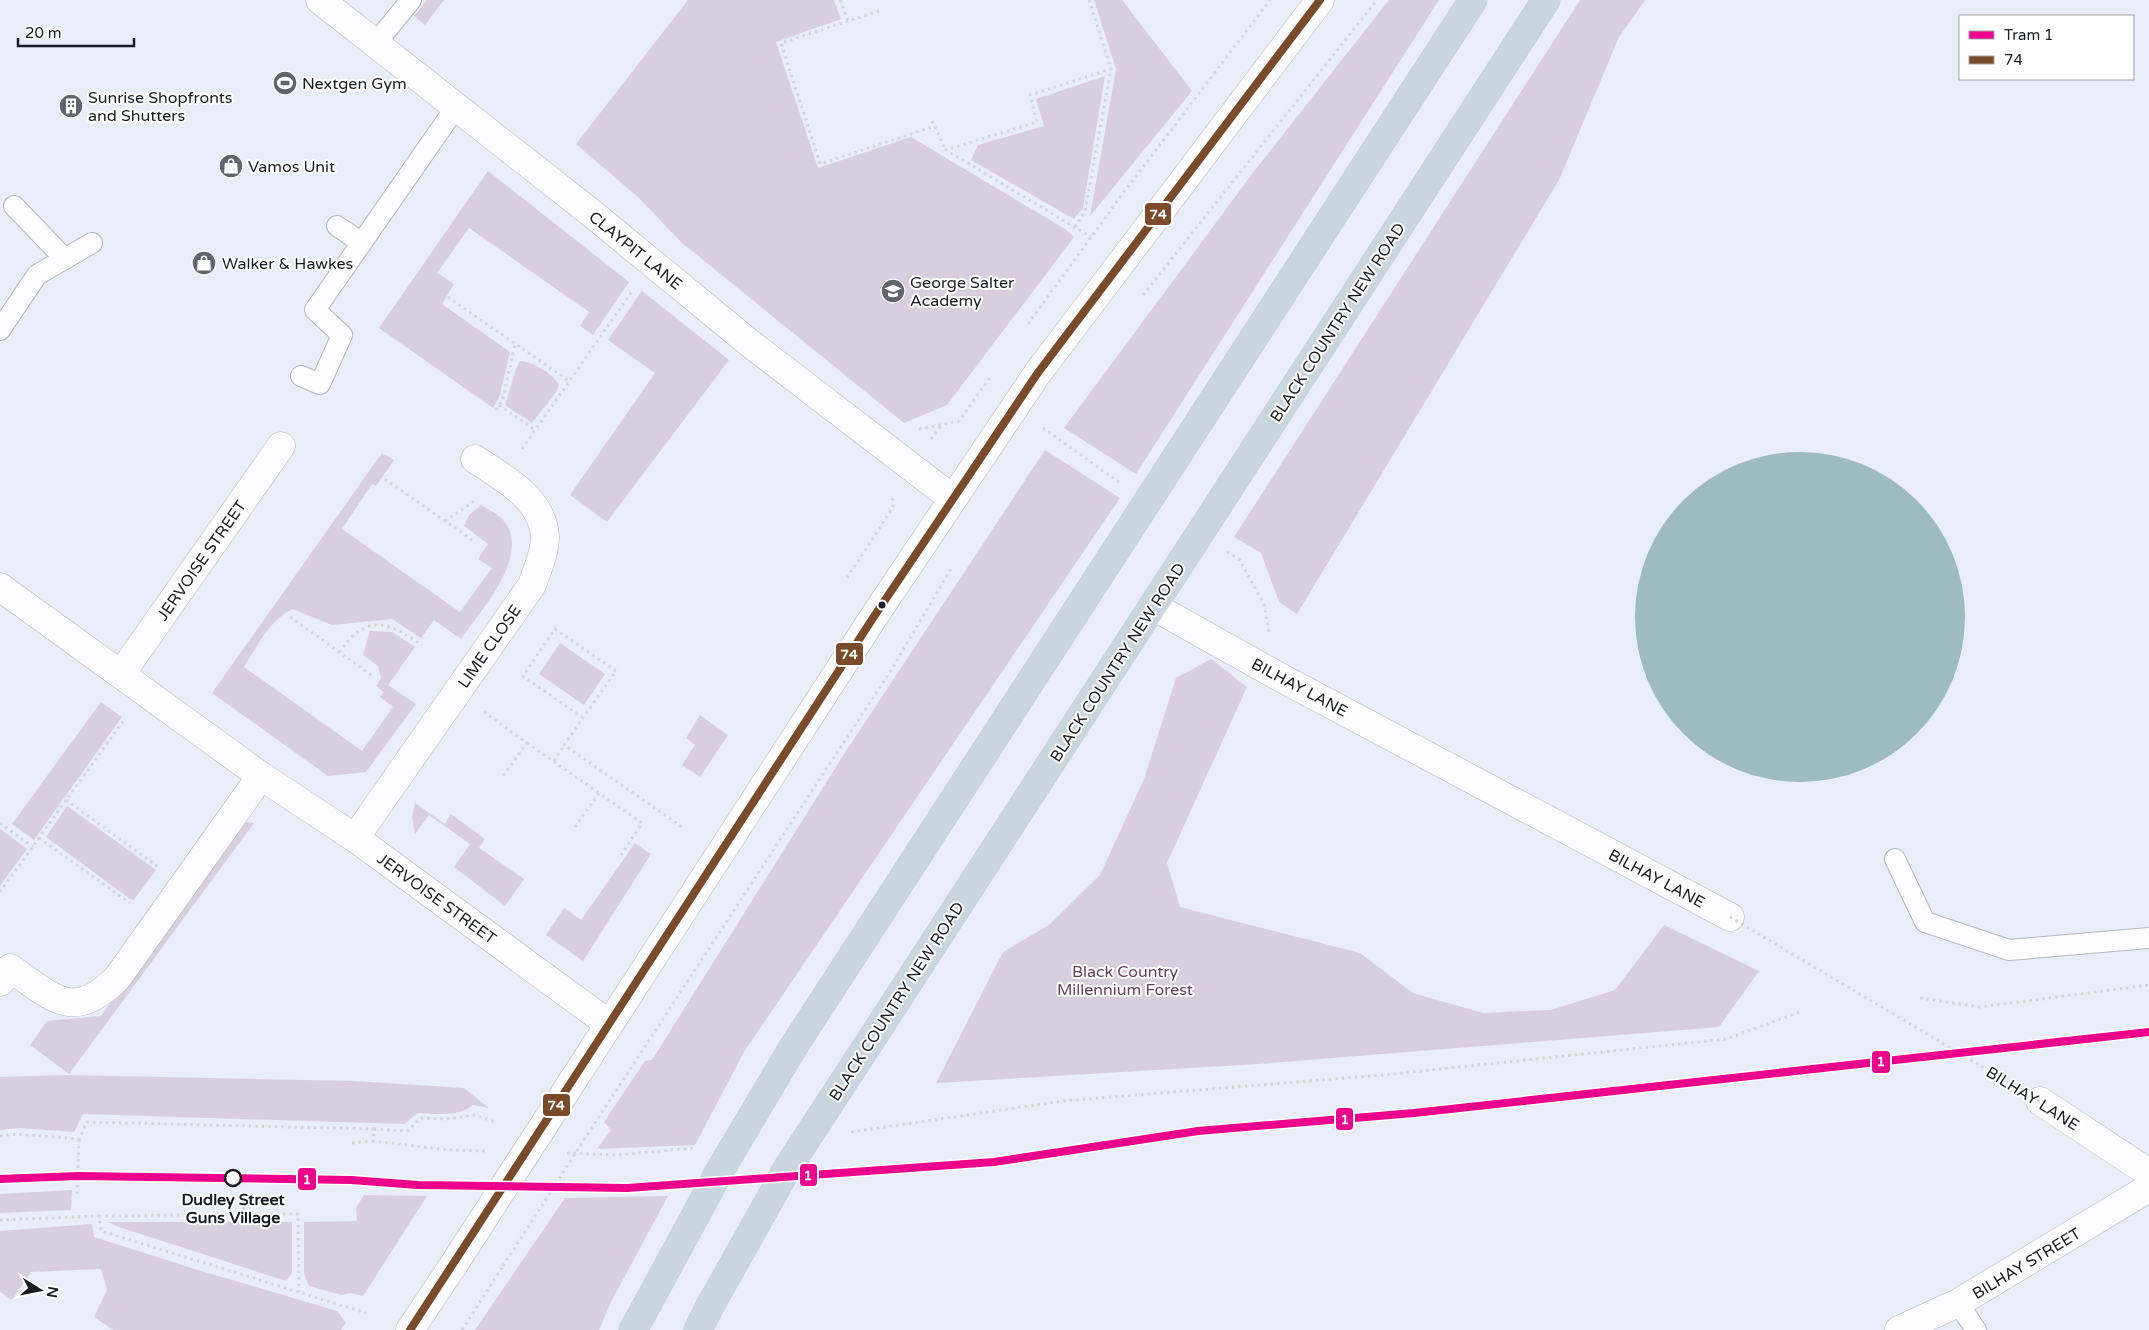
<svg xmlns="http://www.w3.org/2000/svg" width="2149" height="1330" font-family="'Varela Round',sans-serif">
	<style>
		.green { fill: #d9cedd }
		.water { fill: #9ebbc0 }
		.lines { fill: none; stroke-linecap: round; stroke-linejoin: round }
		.lane-casing { stroke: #b4b7bf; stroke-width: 22 }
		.street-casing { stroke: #b4b7bf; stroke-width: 29 }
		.secondary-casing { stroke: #b4b7bf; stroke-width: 29 }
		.highway-casing { stroke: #c9cbd0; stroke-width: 29 }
		.path { stroke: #d2d4d7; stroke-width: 3; stroke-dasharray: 2.5 4; stroke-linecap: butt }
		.lane { stroke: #fcfcfe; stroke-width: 20 }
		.street { stroke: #fcfcfe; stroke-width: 28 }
		.secondary { stroke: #fcfcfe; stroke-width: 28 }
		.highway { stroke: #cad6de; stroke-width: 28 }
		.secondary-bridge-casing { stroke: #b4b7bf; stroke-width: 29; stroke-linecap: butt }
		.highway-bridge-casing { stroke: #c9cbd0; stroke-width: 29; stroke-linecap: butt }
		.path-bridge { stroke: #d2d4d7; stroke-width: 3; stroke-dasharray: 2.5 4; stroke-linecap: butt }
		.secondary-bridge { stroke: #fcfcfe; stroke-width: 28 }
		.highway-bridge { stroke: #cad6de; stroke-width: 28 }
		.bus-1-casing { stroke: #fff; stroke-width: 11 }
		.bus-1 { stroke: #7a4b2a; stroke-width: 8 }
		.tram-1-casing { stroke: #fff; stroke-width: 11 }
		.tram-1 { stroke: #ec008c; stroke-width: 8 }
		.bus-dot { fill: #191b22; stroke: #fff; stroke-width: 2 }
		.stop-dot { fill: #fff; stroke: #191b22; stroke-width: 2.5 }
		.labels { text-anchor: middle; stroke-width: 4; stroke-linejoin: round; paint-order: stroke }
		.poi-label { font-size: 16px; fill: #191b22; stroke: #fff; text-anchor: start }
		.street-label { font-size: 16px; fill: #191b22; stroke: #fff }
		.park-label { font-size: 16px; fill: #663f5f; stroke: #fff }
		.stop-label { font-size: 16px; font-weight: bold; fill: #191b22; stroke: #fff }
		.line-badge { stroke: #fff; stroke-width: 2 }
		.badge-label { font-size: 14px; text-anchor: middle; font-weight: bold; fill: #fff }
	</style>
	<rect width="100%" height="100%" fill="#e8edf7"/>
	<g class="green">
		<path d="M 427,0 L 444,0 L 425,25 L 414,16 Z"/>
		<path d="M 688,0 L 834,0 L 841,19 L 776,42 L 818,168 L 911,137 L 1065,229 L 1074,237 L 947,405 L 904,423 L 681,242 L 639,198 L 576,144 Z"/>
		<path d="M 1094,0 L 1122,0 L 1192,91 L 1090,216 L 1116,69 Z"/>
		<path d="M 1389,0 L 1439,0 L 1136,474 L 1064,428 L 1255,170 Z"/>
		<path d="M 1580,0 L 1645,0 L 1619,37 L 1559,180 L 1297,614 L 1279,602 L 1261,553 L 1234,537 Z"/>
		<path d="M 1105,76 L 1083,208 L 1074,219 L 971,160 L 978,145 L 1044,126 L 1036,99 Z"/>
		<path d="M 488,171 L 629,282 L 593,335 L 580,326 L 589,312 L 469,228 L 437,273 L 454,284 L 442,304 L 510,352 L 499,398 L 493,408 L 379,328 Z"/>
		<path d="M 642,291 L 729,360 L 607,522 L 570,495 L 655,373 L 608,340 Z"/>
		<path d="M 520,361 C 532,361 553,374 559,385 L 556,392 L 532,423 L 505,405 L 516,369 Z"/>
		<path d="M 1045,450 L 1120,498 L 744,1052 L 695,1145 L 597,1149 L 611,1130 L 604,1122 L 645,1061 L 652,1060 L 846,751 Z"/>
		<path d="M 382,453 L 394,460 L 376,486 L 372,484 L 342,529 L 460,612 L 492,568 L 478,559 L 488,544 L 464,526 L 469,515 L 481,505 C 488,509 498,514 503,520 C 533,553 480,612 461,639 L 434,620 L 421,638 L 392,619 L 332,625 L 293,609 C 271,618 256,648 244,667 L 362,751 L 393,707 L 380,697 L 384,692 L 376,686 L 381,678 L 378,666 L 363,655 L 370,631 L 392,632 L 415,647 L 388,685 L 416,704 L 366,772 L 328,776 L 212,693 Z"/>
		<path d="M 560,643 L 605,674 L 584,705 L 539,674 Z"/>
		<path d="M 1211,659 L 1247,687 L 1167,863 L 1180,907 L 1360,953 L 1413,993 L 1483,1013 L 1551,1010 L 1615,990 L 1664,925 L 1759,971 L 1719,1027 L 1258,1064 L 936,1083 L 1003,952 L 1049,925 L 1100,875 L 1144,779 L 1176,678 Z"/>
		<path d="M 101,702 L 122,717 L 34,840 L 12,824 Z"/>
		<path d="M 700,715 L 728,735 L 700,777 L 682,765 L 695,745 L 686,738 Z"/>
		<path d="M 415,803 L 445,824 L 451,814 L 485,839 L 479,848 L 524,879 L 505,906 L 454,867 L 470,844 L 429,815 L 415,834 L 412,817 Z"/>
		<path d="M 67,806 L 156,870 L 133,901 L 46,837 Z"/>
		<path d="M 246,822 L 254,823 L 69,1074 L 30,1045 L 47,1021 L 101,1016 Z"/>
		<path d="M 0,829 L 27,849 L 0,886 Z"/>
		<path d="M 635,843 L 651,854 L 583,961 L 546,935 L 564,908 L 581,920 Z"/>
		<path d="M 68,1075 L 353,1081 L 464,1088 L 489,1108 L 473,1105 C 458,1117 437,1114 418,1113 L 404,1124 L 83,1114 L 74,1132 L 20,1128 L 0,1130 L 0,1077 Z"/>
		<path d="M 72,1190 L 71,1210 L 0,1213 L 0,1194 Z"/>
		<path d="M 364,1195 L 427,1196 L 363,1296 L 350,1293 L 342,1295 L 309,1286 L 304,1274 L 304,1222 L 357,1221 L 356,1208 Z"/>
		<path d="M 668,1196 L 611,1302 L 599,1330 L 475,1330 L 565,1198 Z"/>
		<path d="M 108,1222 L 292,1222 L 292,1273 L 286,1281 L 119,1227 Z"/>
		<path d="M 92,1224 L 94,1237 L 198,1270 L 337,1311 L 346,1323 L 341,1330 L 113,1330 L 94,1317 L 107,1290 L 101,1269 L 31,1272 L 12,1300 L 0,1292 L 0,1231 Z"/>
	</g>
	<circle class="water" cx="1800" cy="617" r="165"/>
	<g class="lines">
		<g class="lane-casing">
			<g id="lane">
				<path d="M 375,44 L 411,0"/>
				<path d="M 14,206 L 65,259"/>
				<path d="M 337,226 L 362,243"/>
				<path d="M 0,330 L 37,275 L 92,243"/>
				<path d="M 301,376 L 320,384 L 342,335 L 315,310 L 456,107"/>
				<path d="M 1895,859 L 1925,922 L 2009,950 L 2149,938"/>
				<path d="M 1958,1303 L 1976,1330"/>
			</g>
		</g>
		<g class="street-casing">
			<g id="street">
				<path d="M 0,587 L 261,776 L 355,838 L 609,1024"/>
				<path d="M 1153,606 L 1276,675 L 1730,917"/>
				<path d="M 121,674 L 281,446"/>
				<path d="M 355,838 L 532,585 C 537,570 545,553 545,537 C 543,498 503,478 475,459"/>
				<path d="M 0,982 L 10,968 C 53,998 74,1023 118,977 L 261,776"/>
				<path d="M 2040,1101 L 2149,1173"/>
				<path d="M 1899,1330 L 1958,1303 L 2149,1188"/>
			</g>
		</g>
		<g class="secondary-casing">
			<g id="secondary">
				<path d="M 320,0 L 590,212 L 752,345 L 953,499"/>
				<path d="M 542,1128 L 873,618 L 1037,374 L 1320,0"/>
				<path d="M 410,1330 L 454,1264"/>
			</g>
		</g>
		<g class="highway-casing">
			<g id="highway">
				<path d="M 867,1046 L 1546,0"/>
				<path d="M 792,1049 L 1473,0"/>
				<path d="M 633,1330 L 648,1303"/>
				<path d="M 698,1330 L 710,1306"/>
			</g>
		</g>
		<g class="path">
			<path d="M 840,0 L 848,21"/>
			<path d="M 1089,0 L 1111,69 L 1030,95 L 1037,122 L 946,150 L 1091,237"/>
			<path d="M 879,11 L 781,43 L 820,164 L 935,126"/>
			<path d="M 932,121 L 946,150"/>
			<path d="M 1075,227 L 1085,211 L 1111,69"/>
			<path d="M 1143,295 L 1377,0"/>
			<path d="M 448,297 L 569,381"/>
			<path d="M 1028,324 L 1121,196 L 1270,0"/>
			<path d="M 499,405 L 535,430"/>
			<path d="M 496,410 L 503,399 L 515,344"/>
			<path d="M 1043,428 L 1119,482"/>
			<path d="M 919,429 L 959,421 L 991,376"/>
			<path d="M 931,439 L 942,424"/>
			<path d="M 522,449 L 633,290"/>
			<path d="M 385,479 L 475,542"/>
			<path d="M 445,521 L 476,500"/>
			<path d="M 1227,552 L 1239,559 L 1264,604 L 1269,632"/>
			<path d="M 847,578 L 893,507 L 892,495"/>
			<path d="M 290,617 L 374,677"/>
			<path d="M 339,652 C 345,646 351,636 358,632 C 381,615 403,633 422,645"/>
			<path d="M 484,712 L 527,743 L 503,776"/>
			<path d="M 583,718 L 523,676 L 555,629 L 616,671 L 564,745 L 685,829"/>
			<path d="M 527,743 L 599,793"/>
			<path d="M 554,761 L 564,745"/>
			<path d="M 66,800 L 157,866"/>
			<path d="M 0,823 L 33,847"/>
			<path d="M 575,827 L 599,793 L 642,823 L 619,858"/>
			<path d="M 39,838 L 130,903"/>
			<path d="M 0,892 L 124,720"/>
			<path d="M 1920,998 L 1980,1007 L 2149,985"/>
			<path d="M 374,1129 L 407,1131 L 421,1118 L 446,1119 L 475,1115 L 495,1122"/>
			<path d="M 591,1129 L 893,667 L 952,567"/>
			<path d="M 851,1132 L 1063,1101 L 1383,1075 L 1726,1039 L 1800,1012"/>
			<path d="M 0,1136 L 17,1134 L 79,1139 L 87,1122 L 374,1129 L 373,1141 L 448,1150 L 486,1151"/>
			<path d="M 352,1143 L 373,1141"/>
			<path d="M 567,1153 L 617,1155 L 693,1148"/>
			<path d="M 77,1194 L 79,1139"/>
			<path d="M 244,1214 L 298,1214 L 299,1292"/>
			<path d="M 99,1216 L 244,1214 L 244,1197"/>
			<path d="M 0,1220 L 99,1216 L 101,1231 L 366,1313"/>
			<path d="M 462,1330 L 503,1266"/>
		</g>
		<use href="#lane" class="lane"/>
		<use href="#street" class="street"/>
		<use href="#secondary" class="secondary"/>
		<use href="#highway" class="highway"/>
		<g class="secondary-bridge-casing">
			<path id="secondary-bridge" d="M 454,1264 L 542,1128"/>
		</g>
		<g class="highway-bridge-casing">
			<g id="highway-bridge">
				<path d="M 648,1303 L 719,1172 L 792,1049"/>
				<path d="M 710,1306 L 788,1167 L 867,1046"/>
			</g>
		</g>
		<g class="path-bridge">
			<path d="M 1730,917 L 2040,1101"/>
			<path d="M 503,1266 L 591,1129"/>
		</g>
		<use href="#secondary-bridge" class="secondary-bridge"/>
		<use href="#highway-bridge" class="highway-bridge"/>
		<g class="bus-1-casing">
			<path id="bus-1" d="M 410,1330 L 873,618 L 1037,374 L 1320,0"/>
		</g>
		<use href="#bus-1" class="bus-1"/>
		<g class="tram-1-casing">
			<path id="tram-1" d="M 0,1179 L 78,1176 L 351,1180 L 418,1185 L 627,1188 L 994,1162 L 1198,1131 L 1414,1113 L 2149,1032"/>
		</g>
		<use href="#tram-1" class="tram-1"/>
	</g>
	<defs>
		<g id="stadium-disc" transform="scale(1.25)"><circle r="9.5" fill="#61646d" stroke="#fff"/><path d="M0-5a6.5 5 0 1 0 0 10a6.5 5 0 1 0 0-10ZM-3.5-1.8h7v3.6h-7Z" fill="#fff"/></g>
		<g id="building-disc" transform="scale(1.25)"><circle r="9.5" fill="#61646d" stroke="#fff"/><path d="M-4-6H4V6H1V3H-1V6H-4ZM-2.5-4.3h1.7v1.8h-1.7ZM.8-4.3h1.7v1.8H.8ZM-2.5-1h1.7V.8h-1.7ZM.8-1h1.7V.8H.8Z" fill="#fff"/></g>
		<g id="shop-disc" transform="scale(1.25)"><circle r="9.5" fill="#61646d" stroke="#fff"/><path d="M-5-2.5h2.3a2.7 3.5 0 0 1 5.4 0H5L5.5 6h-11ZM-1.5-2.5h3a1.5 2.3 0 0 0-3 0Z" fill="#fff"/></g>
		<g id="school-disc" transform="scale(1.25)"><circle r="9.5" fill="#61646d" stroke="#fff"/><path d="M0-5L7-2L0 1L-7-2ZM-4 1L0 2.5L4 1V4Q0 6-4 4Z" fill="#fff"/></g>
	</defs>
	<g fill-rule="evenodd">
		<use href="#stadium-disc" x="285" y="83"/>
		<use href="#building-disc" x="71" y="106"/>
		<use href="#shop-disc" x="231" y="166"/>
		<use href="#shop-disc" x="204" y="263"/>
		<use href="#school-disc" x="893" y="291"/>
	</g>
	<circle class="bus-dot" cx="882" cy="605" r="4.5"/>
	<circle class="stop-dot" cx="233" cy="1178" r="8"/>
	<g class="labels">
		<g class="poi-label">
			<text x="302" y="89">Nextgen Gym</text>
			<text x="88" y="103">Sunrise Shopfronts<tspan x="88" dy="18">and Shutters</tspan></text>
			<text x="248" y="172">Vamos Unit</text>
			<text x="222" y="269">Walker &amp; Hawkes</text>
			<text x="910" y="288">George Salter<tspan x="910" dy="18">Academy</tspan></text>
		</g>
		<g class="street-label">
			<text transform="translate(636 250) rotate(39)" y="6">CLAYPIT LANE</text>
			<text transform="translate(1337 322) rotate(-57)" y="6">BLACK COUNTRY NEW ROAD</text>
			<text transform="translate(201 560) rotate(-55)" y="6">JERVOISE STREET</text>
			<text transform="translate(489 646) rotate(-55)" y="6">LIME CLOSE</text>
			<text transform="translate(1117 662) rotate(-57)" y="6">BLACK COUNTRY NEW ROAD</text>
			<text transform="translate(1300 687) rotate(28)" y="6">BILHAY LANE</text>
			<text transform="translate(1657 878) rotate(28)" y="6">BILHAY LANE</text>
			<text transform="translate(437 898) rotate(36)" y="6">JERVOISE STREET</text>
			<text transform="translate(896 1001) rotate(-57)" y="6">BLACK COUNTRY NEW ROAD</text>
			<text transform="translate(2033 1098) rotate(32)" y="6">BILHAY LANE</text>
			<text transform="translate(2026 1263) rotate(-31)" y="6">BILHAY STREET</text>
		</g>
		<g class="park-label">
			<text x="1125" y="977">Black Country<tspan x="1125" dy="18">Millennium Forest</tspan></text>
		</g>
		<g class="stop-label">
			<text x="233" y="1205">Dudley Street<tspan x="233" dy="18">Guns Village</tspan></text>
		</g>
	</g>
	<g class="line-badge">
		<rect x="1144" y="202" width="28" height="24" rx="5" fill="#7a4b2a"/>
		<rect x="835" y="642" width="29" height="24" rx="5" fill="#7a4b2a"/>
		<rect x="1871" y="1050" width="20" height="24" rx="5" fill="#ec008c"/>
		<rect x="542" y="1093" width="29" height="24" rx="5" fill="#7a4b2a"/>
		<rect x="1335" y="1107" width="19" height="24" rx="5" fill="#ec008c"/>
		<rect x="799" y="1163" width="19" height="24" rx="5" fill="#ec008c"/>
		<rect x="297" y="1167" width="20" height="24" rx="5" fill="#ec008c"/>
	</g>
	<g class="badge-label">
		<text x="1158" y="219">74</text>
		<text x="849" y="659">74</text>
		<text x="1881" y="1066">1</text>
		<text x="556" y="1110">74</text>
		<text x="1345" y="1124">1</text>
		<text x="808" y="1180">1</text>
		<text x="307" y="1184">1</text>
	</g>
	<rect x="1959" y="15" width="175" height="65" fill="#ffffff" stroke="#a3a4a7"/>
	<rect x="1969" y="31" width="25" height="8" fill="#ec008c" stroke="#a3a4a7"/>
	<text x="2004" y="40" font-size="15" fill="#191b22">Tram 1</text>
	<rect x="1969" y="56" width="25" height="8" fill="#7a4b2a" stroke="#a3a4a7"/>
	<text x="2004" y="65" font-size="15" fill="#191b22">74</text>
	<g transform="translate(40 1290) rotate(100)" stroke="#ffffff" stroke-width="4" paint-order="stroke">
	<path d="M0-4L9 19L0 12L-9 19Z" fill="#191b22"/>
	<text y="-8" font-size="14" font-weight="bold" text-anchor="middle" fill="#191b22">N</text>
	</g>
	<path d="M18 38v8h116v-8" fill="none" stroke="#191b22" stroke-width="2.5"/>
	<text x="25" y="38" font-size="15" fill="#191b22" stroke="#ffffff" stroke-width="4" paint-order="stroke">20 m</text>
</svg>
